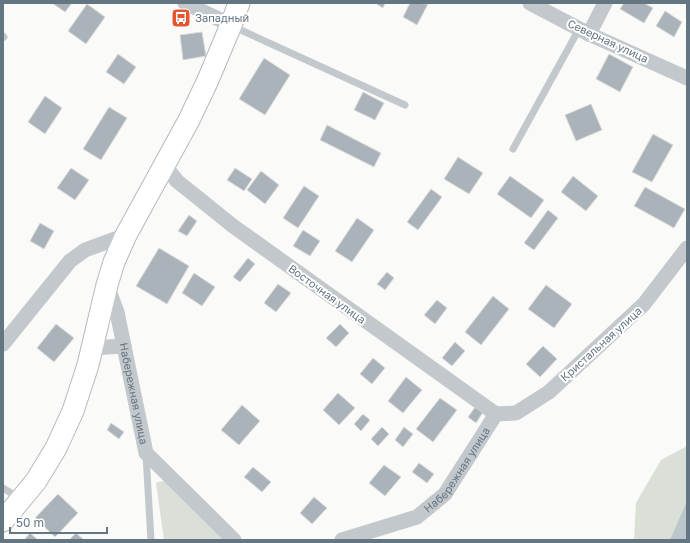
<svg xmlns="http://www.w3.org/2000/svg" width="690" height="543" font-family="'Golos Text',sans-serif">
	<style>
		.green { fill: #dadfd7 }
		.water { fill: #bbc7cb }
		.building { fill: #aab3b9; stroke: #dcdcda }
		.lines { fill: none; stroke-linecap: round; stroke-linejoin: round }
		.secondary-casing { stroke: #b3babf; stroke-width: 23 }
		.lane { stroke: #c3c8cc; stroke-width: 7 }
		.street { stroke: #c3c8cc; stroke-width: 15 }
		.secondary { stroke: #fff; stroke-width: 21 }
		.labels { text-anchor: middle; stroke-width: 4; stroke-linejoin: round; paint-order: stroke }
		.poi-label { font-size: 11px; fill: #657683; stroke: #fff; text-anchor: start }
		.street-label { font-size: 11px; fill: #657683; stroke: #fff }
	</style>
	<rect width="100%" height="100%" fill="#fafaf8"/>
	<g class="green">
		<path d="M 687,446 L 687,540 L 634,540 L 636,503 L 661,460 Z"/>
		<path d="M 166,480 L 228,540 L 164,540 L 156,483 Z"/>
	</g>
	<path class="water" d="M 687,501 L 687,540 L 670,540 Z"/>
	<g class="building">
		<path d="M 52,3 L 72,3 L 65,12 Z"/>
		<path d="M 375,3 L 385,3 L 383,8 Z"/>
		<path d="M 410,3 L 428,4 L 417,25 L 403,17 Z"/>
		<path d="M 624,3 L 644,3 L 653,8 L 644,23 L 620,9 Z"/>
		<path d="M 87,4 L 105,17 L 86,44 L 68,31 Z"/>
		<path d="M 665,11 L 682,22 L 674,37 L 656,26 Z"/>
		<path d="M 178,14 L 186,18 L 184,22 L 176,17 Z"/>
		<path d="M 202,32 L 206,56 L 183,60 L 180,35 Z"/>
		<path d="M 118,54 L 136,67 L 124,84 L 106,72 Z"/>
		<path d="M 609,54 L 633,67 L 620,92 L 596,79 Z"/>
		<path d="M 264,58 L 290,75 L 265,115 L 239,99 Z"/>
		<path d="M 363,92 L 384,103 L 375,120 L 354,110 Z"/>
		<path d="M 45,96 L 62,108 L 45,134 L 28,122 Z"/>
		<path d="M 591,104 L 602,130 L 576,141 L 565,115 Z"/>
		<path d="M 109,107 L 127,118 L 101,160 L 83,149 Z"/>
		<path d="M 327,125 L 381,153 L 374,167 L 320,140 Z"/>
		<path d="M 653,134 L 673,145 L 652,182 L 632,172 Z"/>
		<path d="M 458,157 L 483,173 L 469,194 L 444,179 Z"/>
		<path d="M 71,168 L 89,180 L 75,200 L 57,188 Z"/>
		<path d="M 235,168 L 252,179 L 244,191 L 227,180 Z"/>
		<path d="M 261,171 L 279,185 L 265,204 L 247,190 Z"/>
		<path d="M 510,176 L 544,200 L 531,218 L 497,194 Z"/>
		<path d="M 573,176 L 598,196 L 586,211 L 561,192 Z"/>
		<path d="M 304,186 L 319,196 L 298,228 L 283,218 Z"/>
		<path d="M 645,187 L 685,209 L 674,228 L 634,206 Z"/>
		<path d="M 431,189 L 442,197 L 418,230 L 407,222 Z"/>
		<path d="M 548,210 L 558,218 L 534,250 L 524,243 Z"/>
		<path d="M 189,215 L 197,221 L 187,236 L 178,231 Z"/>
		<path d="M 357,218 L 374,230 L 352,262 L 335,251 Z"/>
		<path d="M 40,223 L 54,231 L 44,249 L 30,241 Z"/>
		<path d="M 303,230 L 320,241 L 310,256 L 293,246 Z"/>
		<path d="M 159,248 L 189,266 L 167,304 L 136,286 Z"/>
		<path d="M 248,258 L 255,264 L 240,282 L 233,277 Z"/>
		<path d="M 387,272 L 394,278 L 385,290 L 377,284 Z"/>
		<path d="M 194,273 L 215,287 L 202,306 L 182,293 Z"/>
		<path d="M 278,284 L 291,293 L 276,312 L 264,303 Z"/>
		<path d="M 546,285 L 572,304 L 554,328 L 528,309 Z"/>
		<path d="M 493,296 L 509,309 L 481,345 L 465,332 Z"/>
		<path d="M 437,300 L 447,308 L 435,324 L 424,315 Z"/>
		<path d="M 56,324 L 74,338 L 54,362 L 37,348 Z"/>
		<path d="M 340,324 L 349,333 L 336,347 L 326,338 Z"/>
		<path d="M 455,342 L 465,351 L 452,366 L 442,358 Z"/>
		<path d="M 543,346 L 557,359 L 540,377 L 526,364 Z"/>
		<path d="M 373,358 L 385,368 L 372,384 L 360,374 Z"/>
		<path d="M 406,377 L 422,390 L 403,413 L 388,401 Z"/>
		<path d="M 338,393 L 355,408 L 339,425 L 323,410 Z"/>
		<path d="M 440,398 L 457,410 L 433,442 L 416,429 Z"/>
		<path d="M 242,405 L 260,421 L 239,445 L 221,430 Z"/>
		<path d="M 476,406 L 483,412 L 476,423 L 468,417 Z"/>
		<path d="M 363,414 L 370,420 L 361,431 L 354,424 Z"/>
		<path d="M 111,423 L 124,432 L 119,439 L 107,430 Z"/>
		<path d="M 382,427 L 389,434 L 378,446 L 371,439 Z"/>
		<path d="M 404,427 L 413,434 L 403,447 L 395,440 Z"/>
		<path d="M 419,463 L 434,474 L 427,483 L 412,472 Z"/>
		<path d="M 384,465 L 401,477 L 385,496 L 369,483 Z"/>
		<path d="M 253,467 L 271,482 L 262,492 L 244,477 Z"/>
		<path d="M 58,494 L 78,513 L 55,537 L 35,518 Z"/>
		<path d="M 314,497 L 327,508 L 312,524 L 300,513 Z"/>
		<path d="M 30,533 L 38,540 L 24,540 Z"/>
		<path d="M 76,533 L 84,540 L 69,540 Z"/>
	</g>
	<g class="lines">
		<g class="secondary-casing">
			<path id="secondary" d="M 3,521 L 36,481 L 56,448 L 73,411 L 88,365 L 107,285 L 114,262 L 126,235 L 189,120 L 208,80 L 231,25 L 239,3"/>
		</g>
		<g class="lane">
			<path d="M 232,26 L 405,105"/>
			<path d="M 3,36 L 4,37"/>
			<path d="M 513,149 L 579,29"/>
			<path d="M 146,455 L 151,540"/>
			<path d="M 3,488 L 19,498"/>
		</g>
		<g class="street">
			<path d="M 185,3 L 231,25"/>
			<path d="M 530,3 L 589,34 L 687,78"/>
			<path d="M 589,34 L 605,3"/>
			<path d="M 165,166 L 177,181 L 233,226 L 496,414"/>
			<path id="s1" d="M 107,285 L 117,312 L 146,453 L 234,540"/>
			<path d="M 3,344 L 70,261 L 85,250 L 126,235"/>
			<path d="M 92,348 L 124,346"/>
			<path d="M 496,414 L 516,413 L 549,392 L 644,304 L 687,248"/>
			<path id="s2" d="M 342,540 L 417,517 L 445,494 L 496,414"/>
		</g>
		<use href="#secondary" class="secondary"/>
	</g>
	<defs>
		<g id="bus-square" transform="scale(1)"><rect x="-9" y="-9" width="18" height="18" rx="4" fill="#e4572e" stroke="#fff"/><path d="M-5-6H5V4H4V6H2V4H-2V6H-4V4H-5ZM-3.5-4V0h7V-4ZM-3.5 1.2v1.5H-2V1.2ZM2 1.2v1.5H3.5V1.2Z" fill="#fff"/></g>
	</defs>
	<g fill-rule="evenodd">
		<use href="#bus-square" x="181" y="18"/>
	</g>
	<g class="labels">
		<g class="poi-label">
			<text x="195" y="22">Западный</text>
		</g>
		<g class="street-label">
			<text transform="translate(608 41) rotate(25)" y="4">Северная улица</text>
			<text transform="translate(327 294) rotate(36)" y="4">Восточная улица</text>
			<text transform="translate(601 344) rotate(-42)" y="4">Кристальная улица</text>
			<text dy="4" stroke="none"><textPath href="#s1" startOffset="112">Набережная улица</textPath></text>
			<text dy="4" stroke="none"><textPath href="#s2" startOffset="141">Набережная улица</textPath></text>
		</g>
	</g>
	<rect width="690" height="543" fill="none" stroke="#657683" stroke-width="8"/>
	<path d="M10 527v6h97v-6" fill="none" stroke="#657683" stroke-width="2"/>
	<text x="16" y="527" font-size="12" fill="#657683" stroke="#ffffff" stroke-width="3" paint-order="stroke">50 m</text>
</svg>
